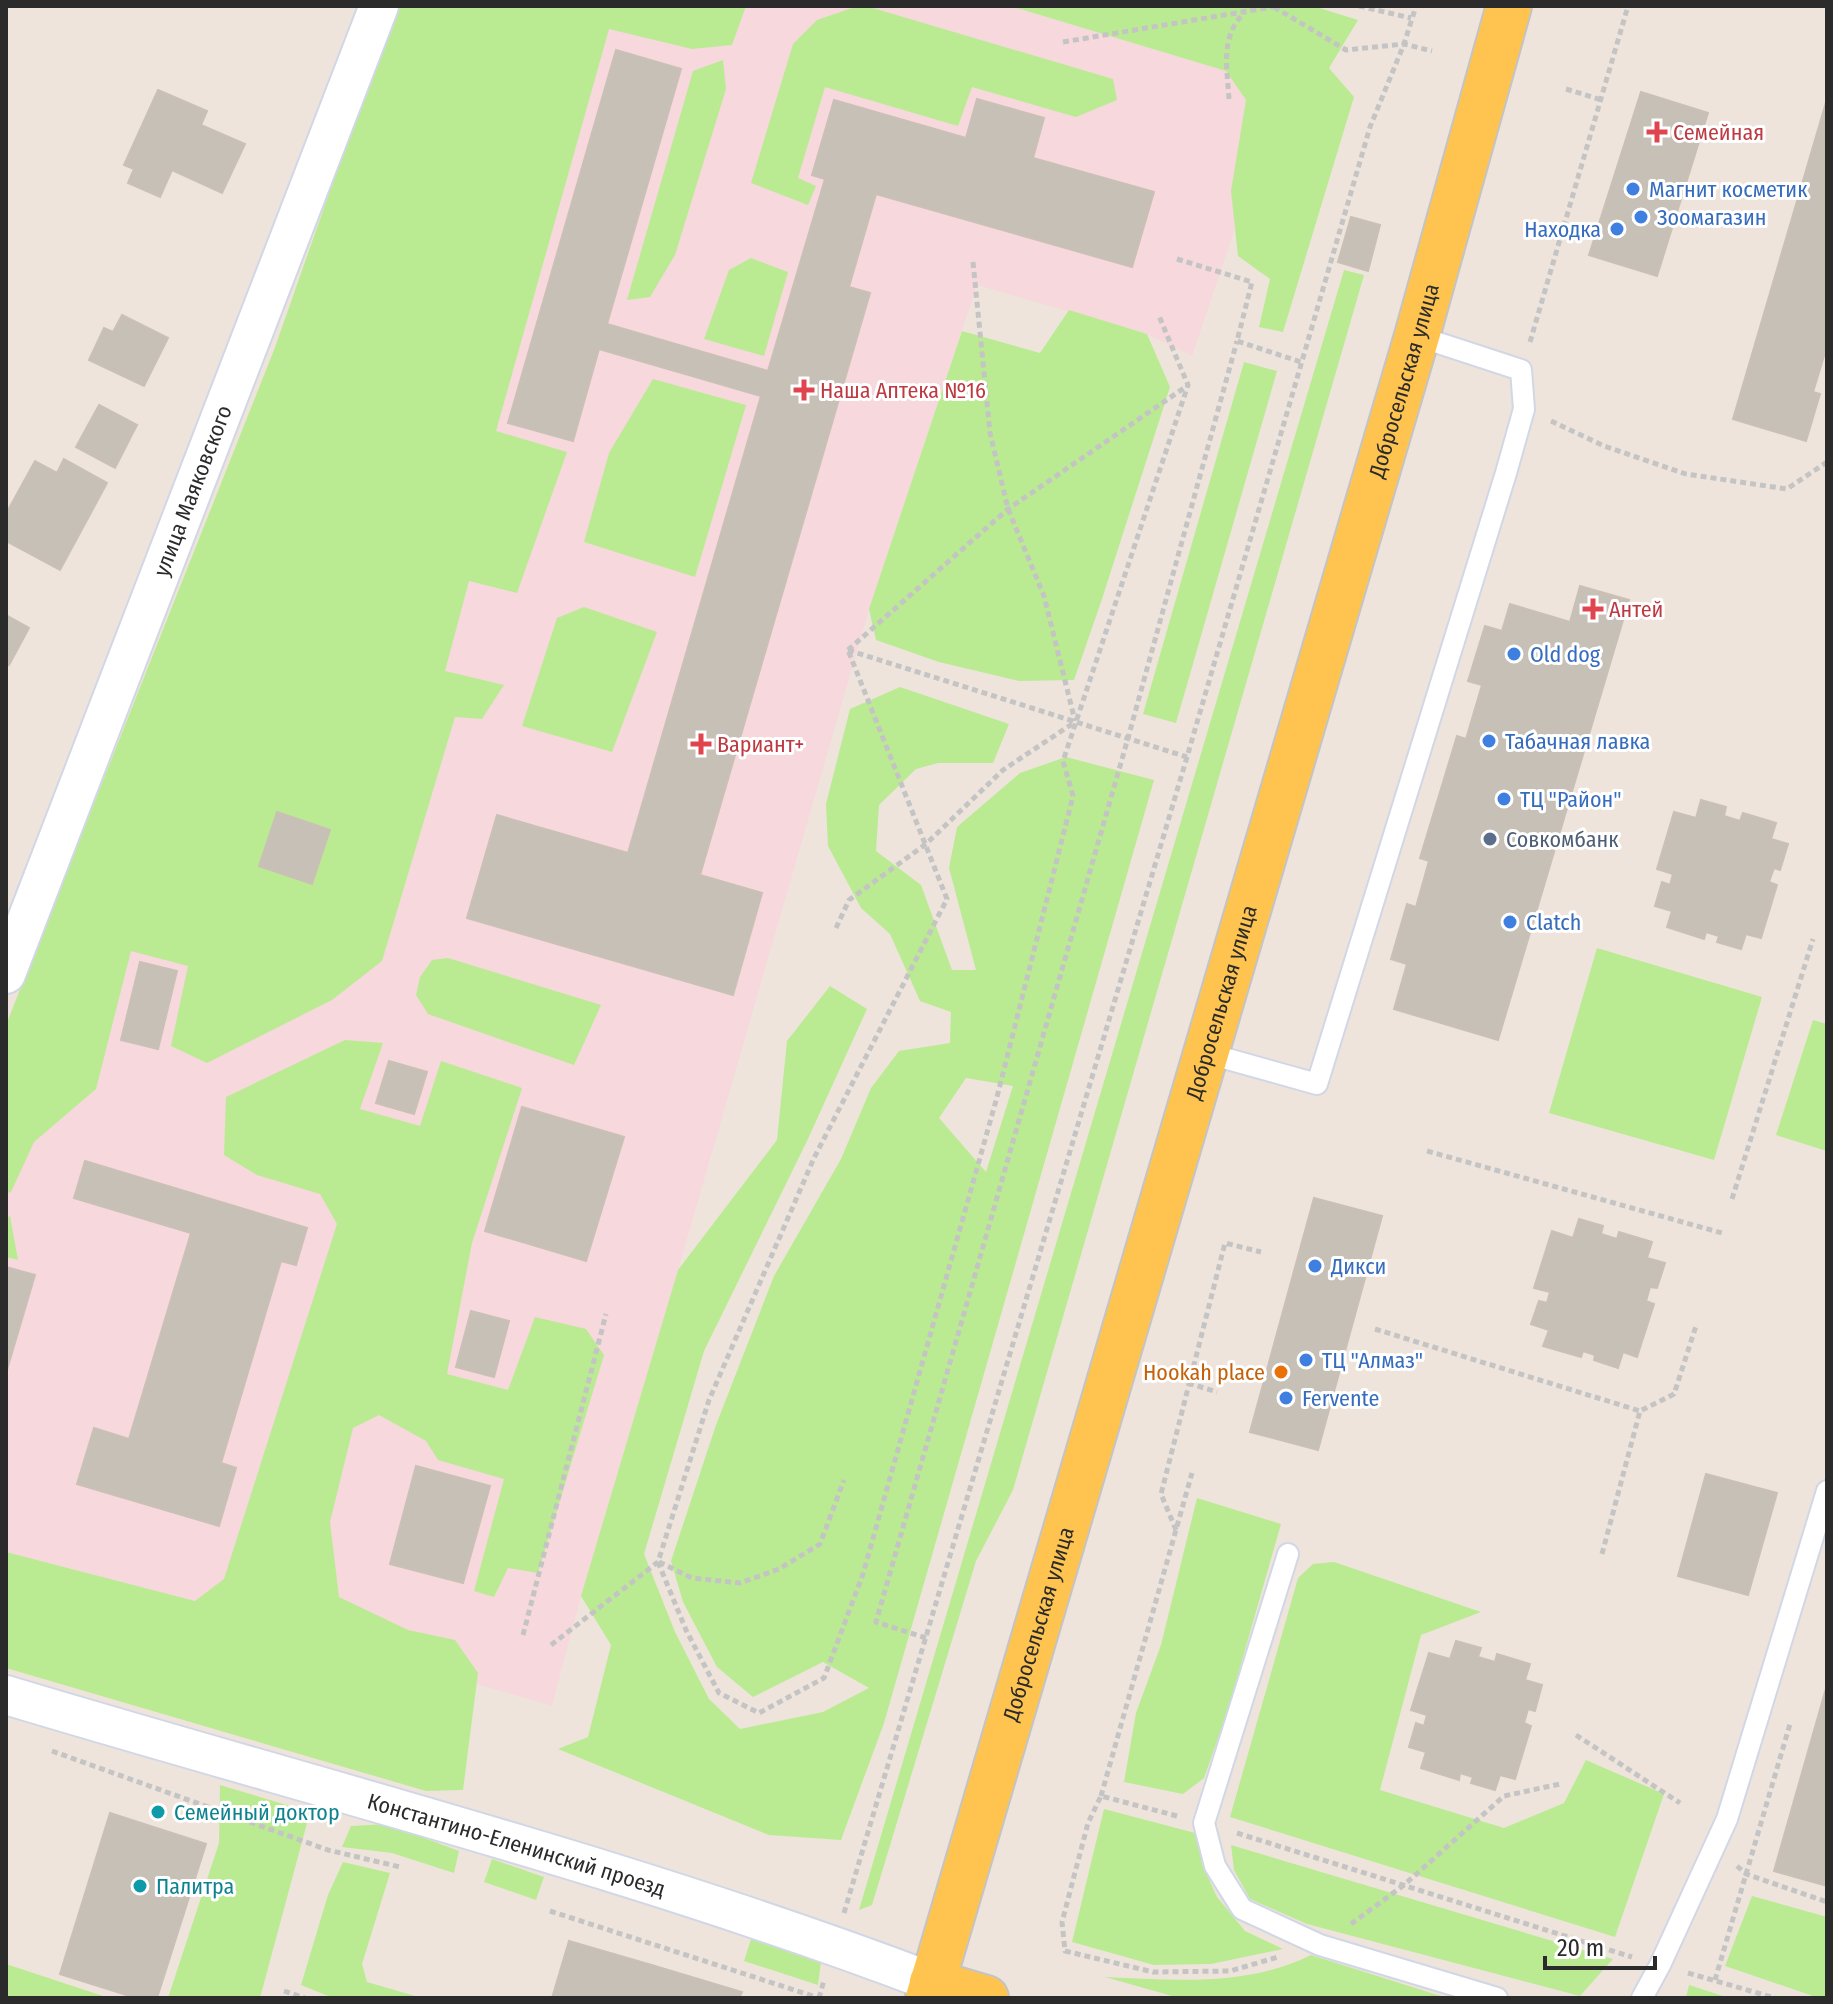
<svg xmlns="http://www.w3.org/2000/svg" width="1833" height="2004" font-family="'Fira Sans Condensed',sans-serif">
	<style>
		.medical { fill: #f6d8dd }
		.green { fill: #baeb92; fill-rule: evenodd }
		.building { fill: #c6c0b7; stroke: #cac0b5; stroke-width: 2 }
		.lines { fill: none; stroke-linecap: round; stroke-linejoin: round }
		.lane-casing { stroke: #d1d7e5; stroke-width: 24 }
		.street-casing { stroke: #d1d7e5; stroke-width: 42 }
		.primary-casing { stroke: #c4c4c4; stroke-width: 48 }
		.path { stroke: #c4c4c4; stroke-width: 5; stroke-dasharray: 6 4; stroke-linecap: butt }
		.lane { stroke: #fff; stroke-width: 20 }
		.street { stroke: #fff; stroke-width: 38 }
		.primary { stroke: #ffc450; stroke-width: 44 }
		.health-dot { fill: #e0444e; stroke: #fff; stroke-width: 3 }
		.shop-dot { fill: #3f7fe0; stroke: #fff; stroke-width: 3 }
		.service-dot { fill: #5c6f8a; stroke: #fff; stroke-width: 3 }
		.food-dot { fill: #e8710a; stroke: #fff; stroke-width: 3 }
		.culture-dot { fill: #0f9aa8; stroke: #fff; stroke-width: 3 }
		.labels { text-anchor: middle; stroke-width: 6; stroke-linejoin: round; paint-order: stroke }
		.health-label { font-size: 22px; fill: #be3a42; stroke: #fff; text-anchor: start }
		.shop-label { font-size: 22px; fill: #366cbe; stroke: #fff; text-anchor: start }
		.street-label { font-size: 22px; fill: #2b2b2b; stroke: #fff }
		.service-label { font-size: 22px; fill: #4e5e75; stroke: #fff; text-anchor: start }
		.food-label { font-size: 22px; fill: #c56008; stroke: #fff; text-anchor: end }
		.culture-label { font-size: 22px; fill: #0d838f; stroke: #fff; text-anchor: start }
	</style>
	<rect width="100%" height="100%" fill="#eee4dc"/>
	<path class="medical" d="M 588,6 L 1010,6 L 1226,71 L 1281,92 L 1192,356 L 1147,334 L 977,285 L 869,609 L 678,1270 L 581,1596 L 552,1706 L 195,1601 L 6,1552 L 6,1025 L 67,871 Z"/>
	<g class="green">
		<path d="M 395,6 L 746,6 L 732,45 L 692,49 L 609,29 L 496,431 L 567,452 L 517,593 L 469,581 L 445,671 L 504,685 L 482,719 L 455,717 L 382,961 L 332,1000 L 207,1063 L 171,1046 L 188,966 L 131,951 L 96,1089 L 34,1142 L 11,1192 L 6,1193 L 6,1025 L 274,350 ZM 278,813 L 330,831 L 312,884 L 259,866 Z"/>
		<path d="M 858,6 L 866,6 L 1113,79 L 1117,100 L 1076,117 L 972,87 L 958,126 L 825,87 L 798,178 L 816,186 L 808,205 L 751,183 L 793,44 L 817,20 Z"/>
		<path d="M 1010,6 L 1313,6 L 1358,20 L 1329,68 L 1354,97 L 1283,332 L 1259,327 L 1270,279 L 1238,256 L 1231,191 L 1246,100 L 1226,71 Z"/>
		<path d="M 723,60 L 726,89 L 675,255 L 650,297 L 627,300 L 693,71 Z"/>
		<path d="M 751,258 L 788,272 L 764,356 L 704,339 L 729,270 Z"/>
		<path d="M 1344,270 L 1364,275 L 1013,1490 L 976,1561 L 872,1905 L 859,1910 Z"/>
		<path d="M 1069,310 L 1147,334 L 1170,387 L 1102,599 L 1074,680 L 1019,681 L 939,662 L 876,640 L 869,609 L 962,331 L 1040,353 Z"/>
		<path d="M 1244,362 L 1277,371 L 1176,723 L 1143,714 Z"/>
		<path d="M 653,379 L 746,405 L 695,577 L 584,542 L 609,453 Z"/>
		<path d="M 584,607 L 657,632 L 612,752 L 522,726 L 557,618 Z"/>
		<path d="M 900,687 L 1009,724 L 993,763 L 938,763 L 916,769 L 879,805 L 876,851 L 921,885 L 952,970 L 976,970 L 949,868 L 957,827 L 1020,773 L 1066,757 L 1154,780 L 884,1723 L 841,1840 L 769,1835 L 558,1749 L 588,1737 L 611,1645 L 581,1596 L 678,1270 L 777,1140 L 787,1041 L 830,986 L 867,1009 L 807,1141 L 704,1351 L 644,1554 L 675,1632 L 709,1699 L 740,1729 L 823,1712 L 869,1688 L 823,1662 L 753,1697 L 717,1667 L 683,1602 L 671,1561 L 716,1425 L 774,1276 L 841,1159 L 871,1088 L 899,1051 L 950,1043 L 951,1012 L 920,1001 L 890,934 L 861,908 L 828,846 L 826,804 L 850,709 ZM 966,1078 L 1013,1086 L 986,1172 L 939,1118 Z"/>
		<path d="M 1597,948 L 1762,997 L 1714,1160 L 1549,1113 Z"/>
		<path d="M 448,958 L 601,1005 L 574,1065 L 428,1014 L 416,995 L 420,977 L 432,960 Z"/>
		<path d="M 1813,1020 L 1827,1024 L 1827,1151 L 1776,1135 Z"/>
		<path d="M 345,1040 L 383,1043 L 360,1109 L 420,1126 L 441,1061 L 522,1088 L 472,1243 L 447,1374 L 508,1390 L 535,1317 L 586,1329 L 604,1355 L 538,1573 L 508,1568 L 494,1597 L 474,1591 L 504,1479 L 438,1460 L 426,1441 L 379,1415 L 353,1428 L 330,1522 L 339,1597 L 408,1630 L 455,1640 L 478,1673 L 463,1790 L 426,1791 L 6,1668 L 6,1552 L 195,1601 L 224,1579 L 337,1224 L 320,1194 L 257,1175 L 224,1155 L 226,1097 Z"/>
		<path d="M 10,1216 L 18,1260 L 6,1257 L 6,1218 Z"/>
		<path d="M 1197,1498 L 1281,1524 L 1227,1713 L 1204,1778 L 1183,1794 L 1124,1782 L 1136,1713 L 1161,1645 Z"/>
		<path d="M 1334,1562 L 1481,1612 L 1421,1635 L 1380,1790 L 1504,1828 L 1564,1803 L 1586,1760 L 1664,1794 L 1615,1937 L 1230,1817 L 1298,1578 L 1313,1564 Z"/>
		<path d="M 220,1785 L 310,1812 L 260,1998 L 168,1998 L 219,1843 Z"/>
		<path d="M 1104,1809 L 1199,1834 L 1202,1864 L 1217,1897 L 1245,1931 L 1283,1949 L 1211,1964 L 1154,1965 L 1072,1942 Z"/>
		<path d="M 387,1824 L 459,1851 L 454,1873 L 392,1853 L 342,1847 L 351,1826 Z"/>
		<path d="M 1231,1845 L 1613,1959 L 1580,1996 L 1307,1924 L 1250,1899 L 1234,1870 Z"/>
		<path d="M 492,1859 L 544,1877 L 536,1900 L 484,1882 Z"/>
		<path d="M 343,1862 L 390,1873 L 362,1964 L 367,1982 L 422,1998 L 333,1998 L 301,1985 L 328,1895 Z"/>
		<path d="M 1752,1896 L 1827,1917 L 1827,1998 L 1819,1998 L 1725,1966 Z"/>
		<path d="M 753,1933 L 822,1954 L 818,1985 L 744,1961 Z"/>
		<path d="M 1311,1955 L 1447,1998 L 1179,1998 L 1105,1977 C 1175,1980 1247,1987 1311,1955 Z"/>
		<path d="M 6,1964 L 109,1998 L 6,1998 Z"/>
		<path d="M 1689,1985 L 1729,1998 L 1686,1998 Z"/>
	</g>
	<g class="building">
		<path d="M 616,50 L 681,69 L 607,324 L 768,371 L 825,179 L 812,175 L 834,100 L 966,138 L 977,99 L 1044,118 L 1033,158 L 1154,192 L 1132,267 L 876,194 L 849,287 L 870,293 L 700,875 L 762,893 L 733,995 L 467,918 L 497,815 L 628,853 L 761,396 L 599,349 L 573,441 L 508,423 Z"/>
		<path d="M 158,90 L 207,111 L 201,125 L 245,144 L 222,193 L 172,170 L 160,197 L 128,183 L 134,169 L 124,165 Z"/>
		<path d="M 1641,92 L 1708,113 L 1657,276 L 1589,255 Z"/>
		<path d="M 1827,99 L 1827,346 L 1813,392 L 1820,394 L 1806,441 L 1733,419 Z"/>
		<path d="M 1351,217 L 1380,225 L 1368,271 L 1338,262 Z"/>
		<path d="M 122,315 L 168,338 L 144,386 L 89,360 L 104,328 L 113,332 Z"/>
		<path d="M 99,405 L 137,425 L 115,468 L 76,447 Z"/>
		<path d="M 64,459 L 107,483 L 60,570 L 6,541 L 6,514 L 35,461 L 57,473 Z"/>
		<path d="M 1580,586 L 1629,600 L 1498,1040 L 1394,1009 L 1407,964 L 1391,959 L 1407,904 L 1416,907 L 1429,861 L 1420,858 L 1457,736 L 1466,739 L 1482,685 L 1468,681 L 1485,626 L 1502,631 L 1510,604 L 1570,622 Z"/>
		<path d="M 6,615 L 29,628 L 9,665 L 6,663 Z"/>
		<path d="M 1701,800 L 1726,807 L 1724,816 L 1740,821 L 1743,813 L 1776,823 L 1771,839 L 1788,844 L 1780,870 L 1774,868 L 1769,882 L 1777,885 L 1761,938 L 1746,934 L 1741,949 L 1717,942 L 1719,936 L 1706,932 L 1704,939 L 1667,927 L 1672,911 L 1655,906 L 1662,882 L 1670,885 L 1673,874 L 1657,869 L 1674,812 L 1696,818 Z"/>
		<path d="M 277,812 L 330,830 L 312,884 L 259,866 Z"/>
		<path d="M 140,962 L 177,971 L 158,1049 L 121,1040 Z"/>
		<path d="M 389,1061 L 427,1072 L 414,1114 L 376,1103 Z"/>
		<path d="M 522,1107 L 624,1137 L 586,1261 L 485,1231 Z"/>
		<path d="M 85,1161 L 307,1228 L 296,1265 L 281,1261 L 221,1463 L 236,1468 L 219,1526 L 77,1484 L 94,1428 L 129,1439 L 191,1233 L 74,1198 Z"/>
		<path d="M 1314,1198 L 1382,1216 L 1318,1450 L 1250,1432 Z"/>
		<path d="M 1579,1219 L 1603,1226 L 1601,1234 L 1617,1239 L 1619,1232 L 1652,1242 L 1647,1258 L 1665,1263 L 1657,1288 L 1650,1287 L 1646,1301 L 1654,1304 L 1637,1357 L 1623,1352 L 1618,1368 L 1594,1360 L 1595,1355 L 1583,1351 L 1581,1357 L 1543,1346 L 1549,1330 L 1531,1324 L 1539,1301 L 1547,1303 L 1550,1292 L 1534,1288 L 1552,1231 L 1573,1238 Z"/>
		<path d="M 6,1267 L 35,1275 L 6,1373 Z"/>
		<path d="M 471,1311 L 509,1321 L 494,1377 L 456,1367 Z"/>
		<path d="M 416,1466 L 490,1486 L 463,1583 L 390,1564 Z"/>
		<path d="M 1706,1474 L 1777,1493 L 1748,1595 L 1678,1576 Z"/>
		<path d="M 1456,1641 L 1481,1648 L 1478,1657 L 1495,1662 L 1497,1654 L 1530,1664 L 1525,1680 L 1542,1685 L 1535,1711 L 1528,1709 L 1524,1723 L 1531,1726 L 1515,1779 L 1500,1775 L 1495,1790 L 1471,1783 L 1473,1777 L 1460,1773 L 1459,1780 L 1421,1768 L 1426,1752 L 1409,1747 L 1416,1723 L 1424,1726 L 1427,1715 L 1411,1710 L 1429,1653 L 1450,1659 Z"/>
		<path d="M 1827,1685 L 1827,1886 L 1774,1871 Z"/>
		<path d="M 110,1813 L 206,1844 L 157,1998 L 136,1998 L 60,1974 Z"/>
		<path d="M 569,1941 L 655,1966 L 742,1992 L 739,1998 L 552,1998 Z"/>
	</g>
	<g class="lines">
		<g class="lane-casing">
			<g id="lane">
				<path d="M 1206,1053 L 1317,1084 L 1506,473 L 1524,409 L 1521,370 L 1417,336"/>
				<path d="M 1288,1554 L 1204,1823 L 1215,1866 L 1242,1909 L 1320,1945 L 1497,1998"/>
				<path d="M 1642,1998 L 1660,1965 L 1727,1819 L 1827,1491"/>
			</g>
		</g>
		<g class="street-casing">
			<g id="street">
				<path id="s1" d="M 6,974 L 379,6"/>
				<path id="s2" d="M 6,1695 C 315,1788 630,1867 932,1982"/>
			</g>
		</g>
		<g class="primary-casing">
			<g id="primary">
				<path d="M 932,1982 L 986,1998"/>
				<path id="s3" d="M 928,1998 L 1417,336 L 1509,6"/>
			</g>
		</g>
		<g class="path">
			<path d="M 1359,6 L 1411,18"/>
			<path d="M 1274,7 L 1346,50 L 1404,44 L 1432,51"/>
			<path d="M 1063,42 L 1278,6"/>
			<path d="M 1566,89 L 1602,100"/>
			<path d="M 1229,99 C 1227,67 1220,36 1245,12"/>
			<path d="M 1177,259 L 1252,282 L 1237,341 L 1301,362"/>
			<path d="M 973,262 L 990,433 L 1008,509 L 1044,596 L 1075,721"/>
			<path d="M 1530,342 L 1628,6"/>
			<path d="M 1551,421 L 1604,446 L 1686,474 L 1787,489 L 1827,462"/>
			<path d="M 848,650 L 1008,509 L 1187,386"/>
			<path d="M 848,650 L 1187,757"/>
			<path d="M 836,928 L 849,900 L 926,844 L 1003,770 L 1075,722"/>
			<path d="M 1427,1151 L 1722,1233"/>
			<path d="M 1732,1199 L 1813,939"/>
			<path d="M 1375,1329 L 1640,1411"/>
			<path d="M 1188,1383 L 1217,1392"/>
			<path d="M 1176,1530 L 1161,1494 L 1225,1243 L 1261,1252"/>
			<path d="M 1602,1554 L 1640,1411 L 1674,1394 L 1696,1326"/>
			<path d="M 658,1562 L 686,1630 L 719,1693 L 759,1713 L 824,1678 L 863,1574 L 997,1097 L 1073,796 L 1063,761 L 1188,385 L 1159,316"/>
			<path d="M 659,1562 L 692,1578 L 740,1583 L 779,1569 L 820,1544 L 844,1480"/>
			<path d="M 523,1635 L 606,1314"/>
			<path d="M 926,1638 L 876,1622 L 1128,738 L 1237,341"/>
			<path d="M 551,1645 L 658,1562 L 709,1400 L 814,1158 L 947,899 L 848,650"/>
			<path d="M 1576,1735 L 1680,1803"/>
			<path d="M 52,1751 L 328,1850 L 400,1867"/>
			<path d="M 1101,1796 L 1192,1473"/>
			<path d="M 1177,1816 L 1101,1796 L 1088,1823 L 1062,1922 L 1065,1951 L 1153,1972 L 1230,1971 L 1278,1957"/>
			<path d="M 1237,1833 L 1632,1957"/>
			<path d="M 1737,1866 L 1746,1874 L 1827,1902"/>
			<path d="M 550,1911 L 819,1998"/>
			<path d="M 844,1913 L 1187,757 L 1370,127 L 1404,44 L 1416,6"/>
			<path d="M 1351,1924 L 1404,1885 L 1504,1796 L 1560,1784"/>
			<path d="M 1688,1973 L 1775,1998"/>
			<path d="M 1715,1980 L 1790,1724"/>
			<path d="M 284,1991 L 305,1998"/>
			<path d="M 819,1998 L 824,1980"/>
		</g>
		<use href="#lane" class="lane"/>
		<use href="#street" class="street"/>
		<use href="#primary" class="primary"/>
	</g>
	<g class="health-dot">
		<path d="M1653 120h8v8h8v8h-8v8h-8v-8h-8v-8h8z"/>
		<path d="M800 378h8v8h8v8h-8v8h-8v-8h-8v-8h8z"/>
		<path d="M1589 597h8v8h8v8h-8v8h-8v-8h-8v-8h8z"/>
		<path d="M697 732h8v8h8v8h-8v8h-8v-8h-8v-8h8z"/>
	</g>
	<g class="shop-dot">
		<circle cx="1633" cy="189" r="8"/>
		<circle cx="1641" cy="217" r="8"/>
		<circle cx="1617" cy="229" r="8"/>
		<circle cx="1514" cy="654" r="8"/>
		<circle cx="1489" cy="741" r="8"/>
		<circle cx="1504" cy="799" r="8"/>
		<circle cx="1510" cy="922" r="8"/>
		<circle cx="1315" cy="1266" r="8"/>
		<circle cx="1306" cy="1360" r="8"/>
		<circle cx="1286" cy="1398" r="8"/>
	</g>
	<circle class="service-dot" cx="1490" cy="839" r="8"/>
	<circle class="food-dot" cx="1281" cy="1372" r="8"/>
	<g class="culture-dot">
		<circle cx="158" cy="1812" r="8"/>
		<circle cx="140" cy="1886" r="8"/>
	</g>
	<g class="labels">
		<g class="health-label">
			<text x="1673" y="140">Семейная</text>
			<text x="820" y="398">Наша Аптека №16</text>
			<text x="1609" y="617">Антей</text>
			<text x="717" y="752">Вариант+</text>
		</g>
		<g class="shop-label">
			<text x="1649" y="197">Магнит косметик</text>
			<text x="1657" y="225">Зоомагазин</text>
			<text x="1601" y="237" text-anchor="end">Находка</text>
			<text x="1530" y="662">Old dog</text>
			<text x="1505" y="749">Табачная лавка</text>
			<text x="1520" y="807">ТЦ "Район"</text>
			<text x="1526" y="930">Clatch</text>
			<text x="1331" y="1274">Дикси</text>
			<text x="1322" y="1368">ТЦ "Алмаз"</text>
			<text x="1302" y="1406">Fervente</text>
		</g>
		<g class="street-label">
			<text dy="8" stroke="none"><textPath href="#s3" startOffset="1686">Добросельская улица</textPath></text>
			<text dy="8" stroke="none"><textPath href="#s1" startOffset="518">улица Маяковского</textPath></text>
			<text dy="8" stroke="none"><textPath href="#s3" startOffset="1038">Добросельская улица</textPath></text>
			<text dy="8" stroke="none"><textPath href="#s3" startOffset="390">Добросельская улица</textPath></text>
			<text dy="8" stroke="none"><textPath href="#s2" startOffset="532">Константино-Еленинский проезд</textPath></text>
		</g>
		<g class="service-label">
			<text x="1506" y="847">Совкомбанк</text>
		</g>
		<g class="food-label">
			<text x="1265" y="1380">Hookah place</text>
		</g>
		<g class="culture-label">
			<text x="174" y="1820">Семейный доктор</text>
			<text x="156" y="1894">Палитра</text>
		</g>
	</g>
	<rect width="1833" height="2004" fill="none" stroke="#2b2b2b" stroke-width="16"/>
	<path d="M1545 1956v12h110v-12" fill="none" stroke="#2b2b2b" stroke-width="4"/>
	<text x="1557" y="1956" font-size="24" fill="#2b2b2b" stroke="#ffffff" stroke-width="6" paint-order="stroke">20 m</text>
</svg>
